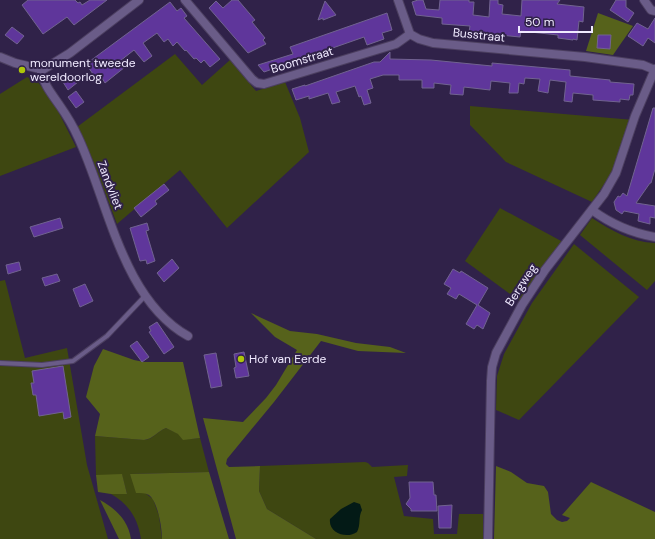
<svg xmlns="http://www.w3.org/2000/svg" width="655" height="539" font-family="'DM Sans',sans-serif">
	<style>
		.green { fill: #3e4711 }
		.forest { fill: #56621b }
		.water { fill: #031a16 }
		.building { fill: #5f369b; stroke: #716390 }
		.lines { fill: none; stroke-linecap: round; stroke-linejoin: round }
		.lane-casing { stroke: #4c3f60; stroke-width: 6 }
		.street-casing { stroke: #4c3f60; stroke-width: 10 }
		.lane { stroke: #6a5c88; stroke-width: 4 }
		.street { stroke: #6a5c88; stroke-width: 8 }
		.poi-dot { fill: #aec60a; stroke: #302249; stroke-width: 1.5 }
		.labels { text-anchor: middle; stroke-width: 4; stroke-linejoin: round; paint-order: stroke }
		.street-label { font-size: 12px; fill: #f0eaff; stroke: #302249 }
		.poi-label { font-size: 12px; fill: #f0eaff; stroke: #302249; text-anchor: start }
	</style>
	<rect width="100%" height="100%" fill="#302249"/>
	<g class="green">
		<path d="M 175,54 L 202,85 L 230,60 L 256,91 L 285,82 L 300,118 L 309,152 L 227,228 L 180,170 L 117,224 L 92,158 L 77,127 Z"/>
		<path d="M 27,77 L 37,81 L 53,101 L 76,147 L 0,176 L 0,94 Z"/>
		<path d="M 470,106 L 634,120 L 615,168 L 592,202 L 506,162 L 470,125 Z"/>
		<path d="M 500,208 L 563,242 L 521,302 L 465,261 Z"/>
		<path d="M 592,218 C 612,231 631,242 655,243 L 655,281 L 647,290 L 580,235 Z"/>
		<path d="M 574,244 L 639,297 L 519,420 L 496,410 L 497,376 L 504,354 L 532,303 Z"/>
		<path d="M 5,280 L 25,358 L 67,348 L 87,465 L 108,539 L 0,539 L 0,281 Z"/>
		<path d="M 166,428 L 190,439 L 200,438 L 209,472 L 130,474 L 145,493 L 153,499 L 159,516 L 162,539 L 141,539 C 138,519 129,504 111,494 L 127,494 L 122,475 L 96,475 L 95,436 L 145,440 C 153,439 158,431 166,428 Z"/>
		<path d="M 365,462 L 368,463 L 372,467 L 408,465 L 407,476 L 394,477 L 404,516 L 433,519 L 434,534 L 457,534 L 459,514 L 483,514 L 483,539 L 316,539 L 267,509 L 259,491 L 260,466 Z"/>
	</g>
	<g class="forest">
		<path d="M 598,13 L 633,26 L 613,55 L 586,51 Z"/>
		<path d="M 251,313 L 290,331 L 317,334 L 356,343 L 390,347 L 406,353 L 358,351 L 321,341 L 274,402 L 227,459 L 226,464 L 229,467 L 260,466 L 259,491 L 267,509 L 316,539 L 236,539 L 203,418 L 243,422 L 266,398 L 276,385 L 297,350 L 275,337 Z"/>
		<path d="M 103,349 L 134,360 L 144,362 L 183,362 L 200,438 L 183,440 L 178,434 L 166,428 C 158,431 153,439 144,440 L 95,436 L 100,414 L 86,397 L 94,366 Z"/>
		<path d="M 496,466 L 511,472 L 527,483 L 544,486 L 548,492 L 551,514 L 557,520 L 562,522 L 567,521 L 570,518 L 562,515 L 591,482 L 655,512 L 655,539 L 494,539 Z"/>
		<path d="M 209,472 L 229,539 L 162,539 C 162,528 158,502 149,495 C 145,493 141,493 136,493 L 130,474 Z"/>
		<path d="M 122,474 L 127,494 L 111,494 L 98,492 L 96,475 Z"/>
		<path d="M 100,500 C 116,509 128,520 131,539 L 119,539 Z"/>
	</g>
	<path class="water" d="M 354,502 L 360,504 L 362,510 C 358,517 361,525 357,532 C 348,539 328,534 330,519 L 341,509 Z"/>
	<g class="building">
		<path d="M 28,0 L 75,0 L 78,3 L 80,2 L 82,5 L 90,0 L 107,0 L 74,25 L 67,17 L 43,34 L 22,5 Z"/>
		<path d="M 232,0 L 238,0 L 255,20 L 252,22 L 265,38 L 263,40 L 266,44 L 248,53 L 209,8 L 216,1 L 223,8 Z"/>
		<path d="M 418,0 L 423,0 L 426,9 L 439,10 L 440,0 L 469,0 L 469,2 L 474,2 L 473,15 L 489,17 L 490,0 L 498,0 L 498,4 L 503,5 L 502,14 L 521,16 L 522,0 L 560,0 L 557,4 L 584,7 L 583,22 L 579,21 L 577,40 L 573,39 L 573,40 L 558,38 L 558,35 L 521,31 L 520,37 L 469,32 L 470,26 L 442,24 L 442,18 L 416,15 L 412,2 Z"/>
		<path d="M 616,0 L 626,0 L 626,7 L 634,13 L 628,22 L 610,10 Z"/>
		<path d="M 325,1 L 336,15 L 323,20 L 323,18 L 318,20 Z"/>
		<path d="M 170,2 L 177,11 L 181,8 L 187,16 L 184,18 L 220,59 L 210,67 L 204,60 L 201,63 L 196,58 L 194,59 L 186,50 L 185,51 L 177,42 L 173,46 L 168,39 L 164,42 L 157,33 L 143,43 L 152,56 L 144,62 L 134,50 L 120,61 L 125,67 L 105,83 L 102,78 L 95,84 L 90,77 L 93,74 L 86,64 Z"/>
		<path d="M 387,13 L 392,30 L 382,33 L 384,39 L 367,45 L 364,37 L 264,72 L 258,65 L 293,54 L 290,47 Z"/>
		<path d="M 655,18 L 655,43 L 648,38 L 643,46 L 628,36 L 637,23 L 648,29 Z"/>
		<path d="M 12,27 L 24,36 L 17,44 L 5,35 Z"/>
		<path d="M 598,35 L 611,35 L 610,49 L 597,48 Z"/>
		<path d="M 390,52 L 390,59 L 431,60 L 492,66 L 492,63 L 570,70 L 570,76 L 610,80 L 610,82 L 634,84 L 633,95 L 630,95 L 629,100 L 620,99 L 620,102 L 593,100 L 593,95 L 573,93 L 572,102 L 564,101 L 566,82 L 550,80 L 548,93 L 538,91 L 540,79 L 525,78 L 524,84 L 519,83 L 518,93 L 509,93 L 510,83 L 491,81 L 490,90 L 464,87 L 463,95 L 450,94 L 451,85 L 434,83 L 434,88 L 422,88 L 422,80 L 399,80 L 399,75 L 383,75 L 370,79 L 373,88 L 367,90 L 371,103 L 364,105 L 361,96 L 359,97 L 355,86 L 336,92 L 340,102 L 332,104 L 328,93 L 309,99 L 309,96 L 296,100 L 292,89 L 305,85 L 305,86 L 374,62 L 380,62 Z"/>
		<path d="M 72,75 L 78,82 L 68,90 L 63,82 Z"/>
		<path d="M 76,91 L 84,102 L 76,108 L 68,97 Z"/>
		<path d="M 653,108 L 655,108 L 655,169 L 651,183 L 650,183 L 636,203 L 655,206 L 655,218 L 650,217 L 650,224 L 638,221 L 639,214 L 624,211 L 622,214 L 616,210 L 614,202 L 618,196 L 620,197 L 623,193 L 627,196 Z"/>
		<path d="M 164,184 L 169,190 L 155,201 L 157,204 L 141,217 L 134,208 Z"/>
		<path d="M 60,218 L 63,228 L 34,237 L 30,227 Z"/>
		<path d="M 147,223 L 149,230 L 146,231 L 155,261 L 147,264 L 146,260 L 140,261 L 130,228 Z"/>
		<path d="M 172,259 L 179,268 L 164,282 L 157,273 Z"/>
		<path d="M 19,262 L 21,270 L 8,274 L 6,265 Z"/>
		<path d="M 453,269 L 460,273 L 461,271 L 488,288 L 478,305 L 490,313 L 483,329 L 477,325 L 474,329 L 466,324 L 477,305 L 459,294 L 456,299 L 447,294 L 451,288 L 444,284 Z"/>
		<path d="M 57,274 L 60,281 L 45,286 L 42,278 Z"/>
		<path d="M 85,284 L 93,301 L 80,307 L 73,289 Z"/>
		<path d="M 157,322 L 174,347 L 164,354 L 149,332 L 151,331 L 149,327 Z"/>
		<path d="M 137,341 L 149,357 L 142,362 L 130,346 Z"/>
		<path d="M 244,352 L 249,376 L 236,378 L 234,368 L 236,367 L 234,354 Z"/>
		<path d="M 216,353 L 222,386 L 211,388 L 204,355 Z"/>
		<path d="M 63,366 L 71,417 L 64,419 L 63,412 L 39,416 L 36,395 L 33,395 L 31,383 L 34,383 L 32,371 Z"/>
		<path d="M 409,482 L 433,482 L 434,495 L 436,495 L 437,511 L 411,511 L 411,509 L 406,504 L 410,498 Z"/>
		<path d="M 452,505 L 451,528 L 439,528 L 438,506 Z"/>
	</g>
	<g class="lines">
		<g class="lane-casing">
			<path id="lane" d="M 0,363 L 42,365 L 73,361 L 107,336 L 145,296"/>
		</g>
		<g class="street-casing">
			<g id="street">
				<path d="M 185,0 L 252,79 L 257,83 L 264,84 L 396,44 L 410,34"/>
				<path d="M 398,0 L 410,34 L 419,39 L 433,43 L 585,57 L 643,65 L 655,70"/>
				<path d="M 644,0 L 651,10 L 655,11"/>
				<path d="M 0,57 L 15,63 L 36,68 L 44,69 L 70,53 L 139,0"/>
				<path d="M 40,69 C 44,85 51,93 60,106 C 67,116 73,126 78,137 C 108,201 122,299 188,336"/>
				<path d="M 592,210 C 611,224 632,233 655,237"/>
				<path d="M 488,539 L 491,381 L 492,367 L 496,353 L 522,305 L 545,270 L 604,194 L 616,173 L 635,116 L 655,69"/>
			</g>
		</g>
		<use href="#lane" class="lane"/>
		<use href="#street" class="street"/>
	</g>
	<g class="poi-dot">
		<circle cx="22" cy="70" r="4"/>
		<circle cx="241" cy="359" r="4"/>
	</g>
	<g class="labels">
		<g class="street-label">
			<text transform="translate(479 35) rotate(6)" y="4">Busstraat</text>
			<text transform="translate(302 60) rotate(-17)" y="4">Boomstraat</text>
			<text transform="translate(110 185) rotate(69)" y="4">Zandvliet</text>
			<text transform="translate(521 285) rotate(-57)" y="4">Bergweg</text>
		</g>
		<g class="poi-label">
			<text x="30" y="67">monument tweede<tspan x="30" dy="14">wereldoorlog</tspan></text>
			<text x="249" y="363">Hof van Eerde</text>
		</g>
	</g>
	<path d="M519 26v6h73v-6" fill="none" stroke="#f0eaff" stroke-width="2"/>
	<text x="525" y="26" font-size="12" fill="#f0eaff" stroke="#302249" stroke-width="3" paint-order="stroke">50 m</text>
</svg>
